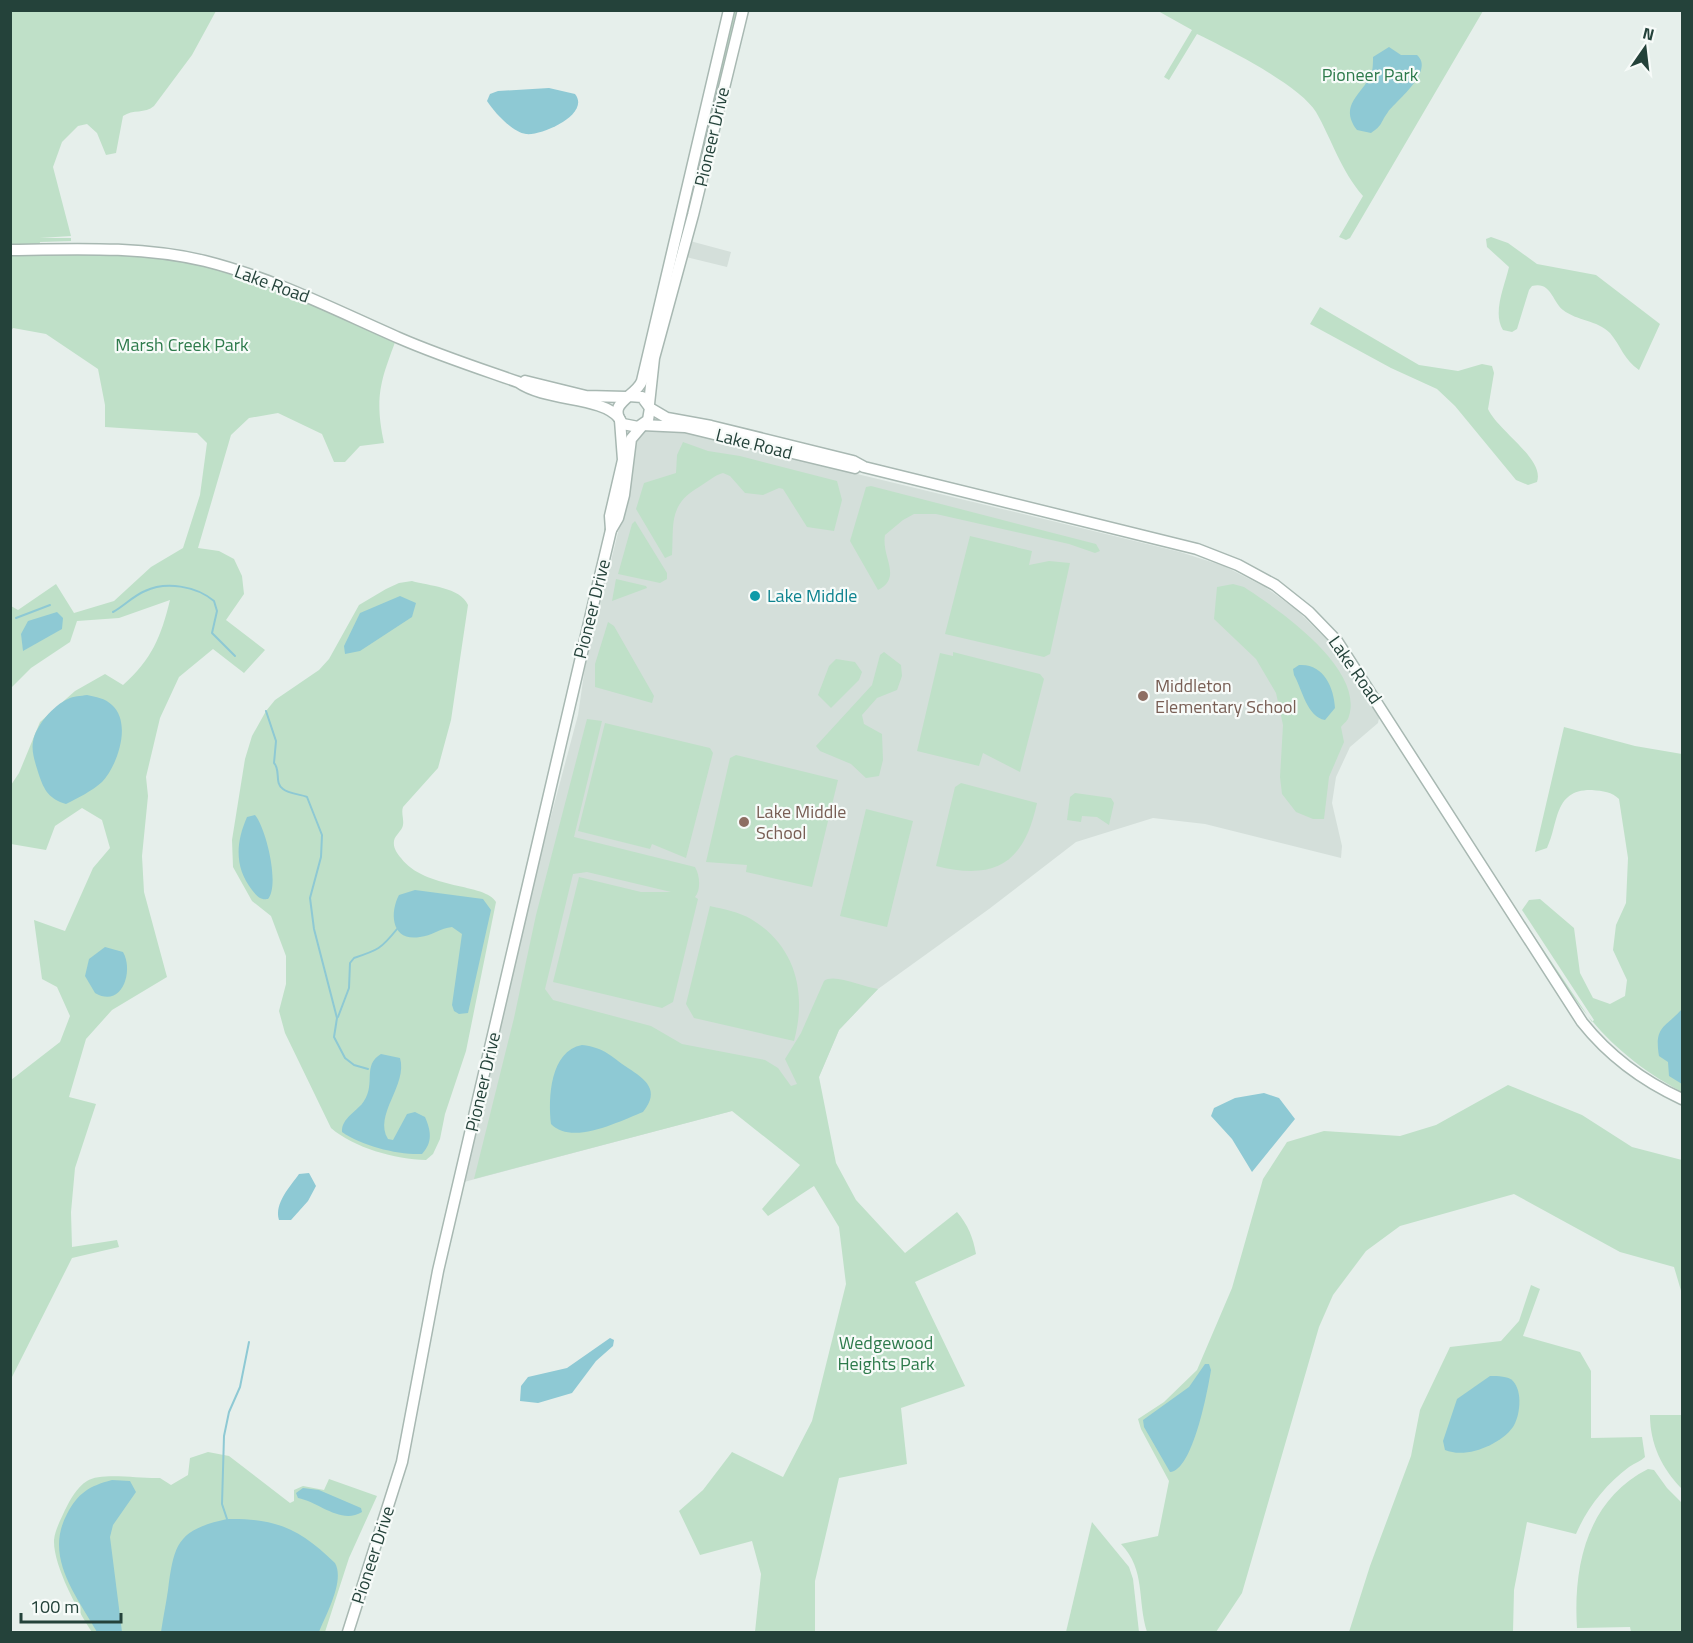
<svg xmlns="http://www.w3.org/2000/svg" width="1693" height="1643" font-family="'Titillium Web',sans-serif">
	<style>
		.built { fill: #d4dfda }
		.green { fill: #bfe0c8 }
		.water { fill: #8ec9d4 }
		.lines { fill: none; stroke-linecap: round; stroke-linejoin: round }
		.stream { stroke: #8ec9d4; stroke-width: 2 }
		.minor-casing { stroke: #a8b8b2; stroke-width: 13 }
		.minor { stroke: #fff; stroke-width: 10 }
		.culture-dot { fill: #0f9aa8; stroke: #f7fbf9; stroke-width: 2 }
		.education-dot { fill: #8d6e63; stroke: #f7fbf9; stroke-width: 2 }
		.labels { text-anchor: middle; stroke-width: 4.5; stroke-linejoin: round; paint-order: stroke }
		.park-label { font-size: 18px; fill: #2d7a4b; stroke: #f7fbf9 }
		.street-label { font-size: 18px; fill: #24423a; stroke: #f7fbf9 }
		.culture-label { font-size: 18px; fill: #0d838f; stroke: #f7fbf9; text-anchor: start }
		.education-label { font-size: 18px; fill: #785e54; stroke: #f7fbf9; text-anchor: start }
	</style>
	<rect width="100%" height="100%" fill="#e6efeb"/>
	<g class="built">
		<path d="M 690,241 L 731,252 L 727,267 L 686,257 Z"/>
		<path d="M 667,428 L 1180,552 L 1224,566 L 1265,587 L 1297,610 L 1326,639 L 1354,676 L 1379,718 L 1378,723 L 1350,747 L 1336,777 L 1332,803 L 1342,846 L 1341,858 L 1205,824 L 1153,818 L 1076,842 L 989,909 L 878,989 L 839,1030 L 819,1077 L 732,1111 L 464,1182 L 542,850 L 578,715 L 585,667 L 626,500 L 632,444 L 644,430 Z"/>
	</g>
	<g class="green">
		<path d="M 10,11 L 216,11 L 192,55 L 154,106 C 145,114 133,109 123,116 L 116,153 L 106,155 L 97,133 L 87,124 L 78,126 L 62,142 L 53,167 L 71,236 L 40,238 L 71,238 L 71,241 L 40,242 L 39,249 L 203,261 L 397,337 C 381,380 374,396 384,443 L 360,446 L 345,462 L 334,462 L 322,434 L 278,413 L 249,418 L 231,435 L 198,548 L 219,551 L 234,559 L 242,576 L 244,594 L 226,620 L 265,650 L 244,673 L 213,649 L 179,677 L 160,718 L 146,777 L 148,796 L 142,856 L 144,892 L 167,977 L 112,1010 L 86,1039 L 69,1097 L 96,1104 L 75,1168 L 71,1212 L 72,1247 L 117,1240 L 119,1247 L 72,1258 L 11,1379 L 11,1080 L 60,1042 L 70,1016 L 57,987 L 42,979 L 34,920 L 65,931 L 93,868 L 110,848 L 102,820 L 82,808 L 55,826 L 46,850 L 11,844 L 11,785 L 19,773 L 40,722 L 75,691 L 105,674 L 123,685 C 152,659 161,637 170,600 L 119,618 L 77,621 L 70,642 L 31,668 L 11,688 L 11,606 L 18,610 L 56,584 L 74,613 L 114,601 L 151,567 L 183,548 L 200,495 L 207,443 L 197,433 L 105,427 L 105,405 L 98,369 L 46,334 L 13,328 L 11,331 Z"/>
		<path d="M 733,11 L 739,11 L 702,155 L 698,154 Z"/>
		<path d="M 1158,11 L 1483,11 L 1350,238 L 1346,240 L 1339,237 L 1363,196 C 1341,171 1332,140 1316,112 C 1300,85 1226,48 1197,34 L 1169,80 L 1164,77 L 1192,30 Z"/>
		<path d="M 1491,237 L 1508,243 L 1537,264 L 1596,275 L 1660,324 L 1639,370 C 1624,360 1621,346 1610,333 C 1597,320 1577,321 1563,310 C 1552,301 1551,281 1532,286 L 1529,290 L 1517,329 L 1512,332 L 1503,330 C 1492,313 1505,285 1509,267 L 1487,247 L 1486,239 Z"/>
		<path d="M 1320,307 L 1419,365 L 1458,371 L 1482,364 L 1492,366 L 1494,373 L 1488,409 C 1498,431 1545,459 1537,482 L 1528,485 L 1516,480 L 1455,406 L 1437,389 L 1391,368 L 1310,324 Z"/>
		<path d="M 683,442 L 708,451 L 740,456 L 837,481 L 842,500 L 834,531 L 807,527 L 783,489 L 779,488 L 763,495 L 745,493 L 730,476 L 723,473 C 715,475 707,482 699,487 C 668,505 674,524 672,555 L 665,558 L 636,509 L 644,483 L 676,473 L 677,455 Z"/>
		<path d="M 871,486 L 1096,544 L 1100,551 L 1095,553 L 1069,544 L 936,514 L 914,514 L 903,520 L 885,535 C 881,557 903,577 878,590 L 850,541 L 866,487 Z"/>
		<path d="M 635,521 L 667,573 L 667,579 L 660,583 L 618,574 L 632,524 Z"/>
		<path d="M 970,536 L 1032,551 L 1029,565 L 1049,561 L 1070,563 L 1050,654 L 1044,657 L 945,634 Z"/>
		<path d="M 616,579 L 646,586 L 647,588 L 612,601 Z"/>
		<path d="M 412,581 C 429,586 460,587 468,605 L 451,720 L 438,768 L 403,807 C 401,813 404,819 403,825 C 402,831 395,835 394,841 C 393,848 397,853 401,858 C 425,890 486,883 496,902 L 466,1051 L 445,1114 L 440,1139 L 433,1154 L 426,1160 C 395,1159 354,1148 331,1128 L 285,1033 L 279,1011 L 286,984 L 286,956 L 271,916 L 252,901 L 233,867 L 232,840 L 245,759 L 252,736 L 266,711 L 275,700 L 319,670 L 329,659 L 359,605 L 386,589 L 399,583 Z"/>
		<path d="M 1233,584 L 1244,587 C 1278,609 1364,668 1349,716 C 1348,721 1344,723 1341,727 L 1344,742 L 1329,777 L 1324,819 L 1313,819 L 1296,812 L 1282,794 L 1280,777 L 1283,725 L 1276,693 L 1256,659 L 1214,619 L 1217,587 Z"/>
		<path d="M 608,622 L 614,626 L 654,696 L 652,703 L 595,687 L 595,664 Z"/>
		<path d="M 884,652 L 901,665 L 902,676 L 897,690 L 877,698 L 862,715 L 864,724 L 882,734 L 883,760 L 879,776 L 866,778 L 851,764 L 820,751 L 816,746 L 872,685 L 880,655 Z"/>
		<path d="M 953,652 L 1040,674 L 1044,679 L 1020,772 L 983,753 L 979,766 L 917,751 L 940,653 L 953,656 Z"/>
		<path d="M 836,659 L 855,662 L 862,672 L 859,680 L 831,708 L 818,695 L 829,666 Z"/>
		<path d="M 587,719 L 602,721 L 574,837 L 695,867 C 700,875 701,890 695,897 L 698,899 L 673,1002 L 662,1008 L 553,982 L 579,877 L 641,892 L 671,892 L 587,872 L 573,874 L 545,989 L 553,1000 L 651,1026 L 682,1044 L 765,1060 L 778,1068 L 791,1086 L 797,1084 L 785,1059 L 801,1033 L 824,981 C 834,973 863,987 878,989 L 839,1030 L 819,1077 L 836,1163 L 856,1200 L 905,1253 L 957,1212 C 968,1225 973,1237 976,1254 L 915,1282 L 965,1386 L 901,1408 L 907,1464 L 839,1478 L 815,1581 L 815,1632 L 755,1632 L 761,1574 L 752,1541 L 700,1555 L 679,1511 L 703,1490 L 732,1452 L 783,1477 L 812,1421 L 846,1284 L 839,1227 L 814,1186 L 768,1216 L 762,1209 L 800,1165 L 732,1111 L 474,1179 L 514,1018 L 536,915 Z"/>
		<path d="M 605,723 L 710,748 L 713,753 L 686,858 L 652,844 L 650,849 L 578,831 Z"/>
		<path d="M 1564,727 L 1635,746 L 1682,754 L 1682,1092 C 1596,1046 1571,994 1520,915 L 1592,1022 L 1594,1020 L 1522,910 L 1529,900 L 1540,899 L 1574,928 L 1580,973 L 1593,998 L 1610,1004 L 1625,996 L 1627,980 L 1613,950 L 1616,925 L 1626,903 L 1628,858 L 1619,799 C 1612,792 1603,791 1592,790 C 1553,789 1559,824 1547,848 L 1535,852 Z"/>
		<path d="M 736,755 L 838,780 L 812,887 L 746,872 L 747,865 L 706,862 L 730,758 Z"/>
		<path d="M 961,783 L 1037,803 C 1024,863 996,881 936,866 L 955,787 Z"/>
		<path d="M 1075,793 L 1111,798 L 1114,803 L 1109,825 L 1097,817 L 1082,816 L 1081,822 L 1067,820 L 1070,797 Z"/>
		<path d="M 866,809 L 913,821 L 887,927 L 840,916 Z"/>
		<path d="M 710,906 C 723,909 739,912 751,919 C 796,946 807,993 794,1041 L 694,1018 L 686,1004 Z"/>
		<path d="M 1508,1085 L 1582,1115 L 1632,1147 L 1682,1160 L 1682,1294 L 1674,1267 L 1620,1252 L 1514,1194 L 1400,1226 L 1366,1251 L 1333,1295 L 1319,1327 L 1242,1593 L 1216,1632 L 1147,1632 C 1137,1600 1146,1570 1121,1544 L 1158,1536 L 1169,1481 L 1141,1429 L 1138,1419 L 1164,1402 L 1197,1370 L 1232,1288 L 1263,1179 L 1287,1142 L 1324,1131 L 1400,1136 L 1436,1125 Z"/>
		<path d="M 1531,1285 L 1540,1289 L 1523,1336 L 1580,1352 L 1591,1371 L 1591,1438 L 1642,1437 L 1645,1457 C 1641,1461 1635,1463 1629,1467 C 1606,1484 1587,1508 1576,1534 L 1527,1522 L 1514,1590 L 1513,1632 L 1349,1632 L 1370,1566 L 1411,1456 L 1420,1410 L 1450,1347 L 1501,1341 L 1519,1321 Z"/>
		<path d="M 1650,1415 L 1682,1415 L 1682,1489 C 1662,1469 1650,1444 1650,1415 Z"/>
		<path d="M 208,1452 L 229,1456 L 290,1503 L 294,1501 L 294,1490 L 303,1486 L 324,1490 L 329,1479 L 377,1496 L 349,1558 L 325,1632 L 92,1632 C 78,1611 53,1565 54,1540 C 55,1530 61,1519 65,1510 C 70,1500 77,1487 87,1481 C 101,1472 141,1479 160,1478 L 171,1485 L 188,1475 L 190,1458 Z"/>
		<path d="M 1648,1469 L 1654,1470 L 1667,1488 L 1682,1503 L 1682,1632 L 1631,1632 L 1630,1627 L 1577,1628 C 1573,1566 1587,1500 1648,1469 Z"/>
		<path d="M 1092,1522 L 1129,1567 L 1133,1579 L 1139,1632 L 1066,1632 Z"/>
	</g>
	<g class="water">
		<path d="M 1389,47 L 1401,55 L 1417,55 C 1435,71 1397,100 1388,112 C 1380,123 1383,125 1371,133 L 1357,130 C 1337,103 1366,93 1372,71 C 1373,67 1373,61 1373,57 Z"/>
		<path d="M 549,88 L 575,94 C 591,114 542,136 526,134 C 512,132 494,112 487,101 L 490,94 L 498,91 Z"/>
		<path d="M 400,596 L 416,603 L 412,617 L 360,651 L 345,654 L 344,646 L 360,613 Z"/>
		<path d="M 57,612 L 63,618 L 62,629 L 23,651 L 21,634 L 28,621 Z"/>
		<path d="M 1299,665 C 1323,663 1334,687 1335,708 L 1325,720 C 1307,717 1302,689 1294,675 L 1293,669 Z"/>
		<path d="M 87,695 C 96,697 105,698 112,705 C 132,723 118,765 102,782 C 92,791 78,798 66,804 C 49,799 44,790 39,775 C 36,765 31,752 33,742 C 35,726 54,705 68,699 C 73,696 81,696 87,695 Z"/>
		<path d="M 255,815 C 266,828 280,885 268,899 C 260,900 257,896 252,890 C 234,867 236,842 247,817 Z"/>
		<path d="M 415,890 L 483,899 L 491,910 L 468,1013 L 459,1014 L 454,1011 L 452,1005 L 462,934 L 452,927 C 441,928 431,936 420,937 C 392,942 389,914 399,895 Z"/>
		<path d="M 105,947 L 123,952 C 134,971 122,1009 95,993 L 85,976 L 89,959 Z"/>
		<path d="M 1682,1009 L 1682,1084 L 1669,1076 L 1668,1062 L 1659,1056 C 1654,1026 1665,1028 1682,1009 Z"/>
		<path d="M 582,1045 C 606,1048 610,1056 628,1068 C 645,1079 661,1090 643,1112 C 620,1121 572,1146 551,1124 C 548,1098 550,1051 582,1045 Z"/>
		<path d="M 381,1054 L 400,1058 C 408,1085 373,1115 388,1139 L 393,1140 L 407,1114 L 415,1112 L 425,1117 C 431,1131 433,1142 422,1154 C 398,1155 362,1146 342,1132 C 341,1118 358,1111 364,1101 C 376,1083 362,1065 381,1054 Z"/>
		<path d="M 1264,1093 L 1279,1098 L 1295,1119 L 1252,1172 L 1232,1139 L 1211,1116 L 1214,1108 L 1235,1098 Z"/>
		<path d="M 309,1173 L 316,1186 L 308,1201 L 291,1220 L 279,1220 C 274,1203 290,1187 299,1174 Z"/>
		<path d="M 610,1338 L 614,1340 L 613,1346 L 596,1361 L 572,1393 L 538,1403 L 520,1401 L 521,1386 L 528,1377 L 567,1368 Z"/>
		<path d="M 1205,1364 L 1209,1364 L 1211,1370 C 1208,1389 1193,1471 1170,1472 L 1144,1427 L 1143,1420 L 1189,1387 Z"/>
		<path d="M 1490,1376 C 1498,1376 1508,1376 1513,1381 C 1523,1392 1520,1416 1513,1427 C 1500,1445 1466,1459 1445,1450 L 1443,1441 L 1457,1399 Z"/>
		<path d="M 112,1480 L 130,1481 L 136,1492 L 113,1525 L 110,1537 L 122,1632 L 97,1632 C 76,1595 44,1557 67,1514 C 78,1493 89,1486 112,1480 Z"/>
		<path d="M 303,1488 L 319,1490 L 361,1508 L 362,1512 C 341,1525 319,1502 298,1498 L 296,1493 Z"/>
		<path d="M 227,1519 C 276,1518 300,1529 335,1563 C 345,1581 326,1614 319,1632 L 161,1632 C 163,1618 166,1604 168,1590 C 174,1543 178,1530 227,1519 Z"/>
	</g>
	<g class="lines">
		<g class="stream">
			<path d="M 113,612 C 124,606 133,596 145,591 C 166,581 196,586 214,601 L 217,611 L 212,633 L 235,656"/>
			<path d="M 16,618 L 50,605"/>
			<path d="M 266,711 L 276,741 L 274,763 C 281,770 274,783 283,789 C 289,794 300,794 307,797 L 322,835 L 321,857 L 310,898 L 314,929 L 337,1018 L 334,1037 L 345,1058 L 354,1065 L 368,1069"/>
			<path d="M 338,1017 L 349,988 L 350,963 L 354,958 C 378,950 381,949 397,929"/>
			<path d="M 227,1519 L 222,1504 L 224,1436 L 229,1412 L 240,1387 L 249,1342"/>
		</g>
		<g class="minor-casing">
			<g id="minor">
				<path d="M 10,250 C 76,249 141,246 205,261 C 273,278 335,310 399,338 C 438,355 478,368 518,382 C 546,402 602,396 619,418"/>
				<path d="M 525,381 L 586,396 L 626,397"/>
				<path d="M 629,396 L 642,397 L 650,408 L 648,420 L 638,427 L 623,424 C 605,403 636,397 642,381 L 729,10"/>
				<path d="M 649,404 L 654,358 L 693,215 L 743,10"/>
				<path d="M 650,408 L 667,418 L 711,426 L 853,461 L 864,467 L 1197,549 L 1238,565 L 1275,585 L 1309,612 L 1337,641 L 1582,1022 C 1609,1056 1643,1081 1682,1099"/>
				<path d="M 642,425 L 685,427 L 855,468"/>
				<path d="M 611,530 L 610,516 L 623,460 L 620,420"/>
				<path d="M 348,1632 L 402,1462 L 438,1271 L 595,597 L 611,530 L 618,518 L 624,495 L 631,439 L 642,426"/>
			</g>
		</g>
		<use href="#minor" class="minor"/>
	</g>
	<circle class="culture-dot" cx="755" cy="596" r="6"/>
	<g class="education-dot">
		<circle cx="1143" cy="696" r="6"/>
		<circle cx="744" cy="822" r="6"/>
	</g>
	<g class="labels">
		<g class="park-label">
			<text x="1370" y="81">Pioneer Park</text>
			<text x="182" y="351">Marsh Creek Park</text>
			<text x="886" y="1349">Wedgewood<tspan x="886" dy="21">Heights Park</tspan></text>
		</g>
		<g class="street-label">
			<text transform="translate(712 137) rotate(-77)" y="6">Pioneer Drive</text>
			<text transform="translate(272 284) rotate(20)" y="6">Lake Road</text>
			<text transform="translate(754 444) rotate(14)" y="6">Lake Road</text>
			<text transform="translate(592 609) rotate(-76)" y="6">Pioneer Drive</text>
			<text transform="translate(1355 670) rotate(55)" y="6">Lake Road</text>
			<text transform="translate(483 1082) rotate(-77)" y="6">Pioneer Drive</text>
			<text transform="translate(373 1555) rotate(-72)" y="6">Pioneer Drive</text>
		</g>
		<g class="culture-label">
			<text x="767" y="602">Lake Middle</text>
		</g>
		<g class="education-label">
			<text x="1155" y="692">Middleton<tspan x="1155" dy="21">Elementary School</tspan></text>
			<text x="756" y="818">Lake Middle<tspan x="756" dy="21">School</tspan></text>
		</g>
	</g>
	<rect width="1693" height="1643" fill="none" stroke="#24423a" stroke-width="24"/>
	<g transform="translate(1645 48) rotate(14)" stroke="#f7fbf9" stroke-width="4.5" paint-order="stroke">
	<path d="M0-4.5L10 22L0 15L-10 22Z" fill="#24423a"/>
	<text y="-9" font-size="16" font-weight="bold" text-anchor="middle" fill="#24423a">N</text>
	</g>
	<path d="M21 1613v9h100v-9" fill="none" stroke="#24423a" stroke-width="3"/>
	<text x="30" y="1613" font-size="18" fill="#24423a" stroke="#f7fbf9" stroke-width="4.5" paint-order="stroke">100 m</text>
</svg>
